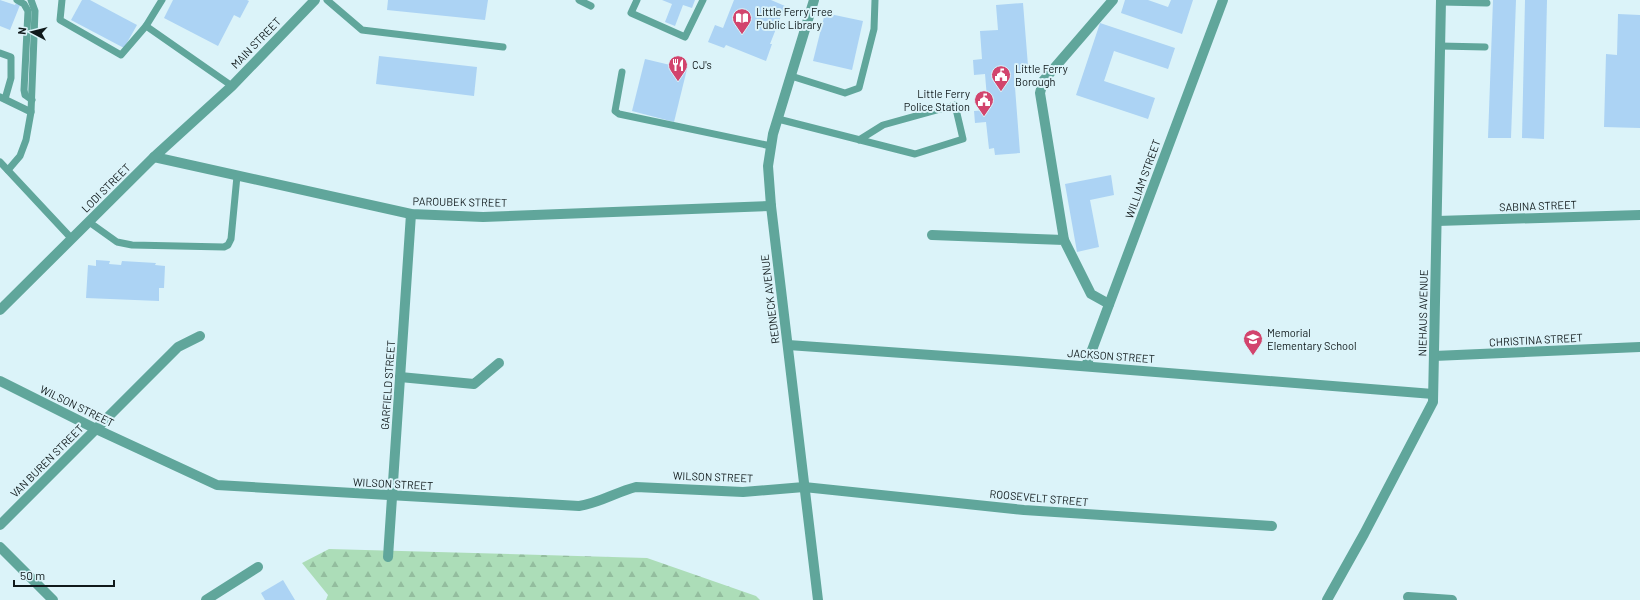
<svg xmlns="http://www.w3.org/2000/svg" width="1640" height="600" font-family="Barlow,sans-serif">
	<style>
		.forest { fill: url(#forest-firs) }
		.building { fill: #acd3f4 }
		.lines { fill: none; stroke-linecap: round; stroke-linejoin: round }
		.service { stroke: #60a69b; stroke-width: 7 }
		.minor { stroke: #60a69b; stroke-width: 10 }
		.tertiary { stroke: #60a69b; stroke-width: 10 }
		.labels { text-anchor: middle; stroke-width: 4; stroke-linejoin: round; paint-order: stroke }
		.poi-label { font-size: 11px; fill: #10191b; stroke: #dbf3f9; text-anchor: start }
		.street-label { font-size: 11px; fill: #10191b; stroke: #dbf3f9 }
	</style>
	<defs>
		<pattern id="forest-firs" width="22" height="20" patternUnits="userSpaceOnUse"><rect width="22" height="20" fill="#acddb8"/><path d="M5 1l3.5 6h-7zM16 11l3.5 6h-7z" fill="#93bd9e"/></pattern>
	</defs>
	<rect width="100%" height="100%" fill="#dbf3f9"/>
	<path class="forest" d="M 329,549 L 647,558 L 756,596 L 760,600 L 326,600 L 328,595 L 302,563 Z"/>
	<g class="building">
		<path d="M 0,0 L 15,5 L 16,3 L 20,5 L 10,30 L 0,26 Z"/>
		<path d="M 82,0 L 90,0 L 137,25 L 124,48 L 71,20 Z"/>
		<path d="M 173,0 L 247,0 L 249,1 L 240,18 L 234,15 L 218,46 L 164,18 Z"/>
		<path d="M 388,0 L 488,0 L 485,20 L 387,10 Z"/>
		<path d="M 662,0 L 695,0 L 692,8 L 683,5 L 675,26 L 665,22 L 672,4 Z"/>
		<path d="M 734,0 L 771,0 L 785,6 L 770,44 L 772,44 L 766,61 L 726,45 L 724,48 L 708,42 L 715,25 L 723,28 Z"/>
		<path d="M 1125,0 L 1148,0 L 1168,7 L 1171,0 L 1193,0 L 1182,34 L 1121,13 Z"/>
		<path d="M 1493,0 L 1516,0 L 1511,138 L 1488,138 Z"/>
		<path d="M 1525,0 L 1547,0 L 1544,139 L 1522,138 Z"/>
		<path d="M 1023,3 L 1028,66 L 1024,66 L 1024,73 L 1014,74 L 1020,153 L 995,155 L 994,148 L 989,149 L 986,122 L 975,123 L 974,111 L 988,110 L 985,74 L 974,75 L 973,60 L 982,59 L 980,31 L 998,30 L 996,5 Z"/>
		<path d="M 825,13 L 863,21 L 852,70 L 813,61 Z"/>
		<path d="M 1618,14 L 1640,15 L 1640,128 L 1604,127 L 1606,54 L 1617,55 Z"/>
		<path d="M 1100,23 L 1175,48 L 1168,69 L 1114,51 L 1104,81 L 1155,98 L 1148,119 L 1076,95 Z"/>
		<path d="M 379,56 L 477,67 L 474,96 L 376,84 Z"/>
		<path d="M 645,59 L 687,69 L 674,122 L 632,111 Z"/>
		<path d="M 1111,175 L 1114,195 L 1090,200 L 1099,247 L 1077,252 L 1065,184 Z"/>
		<path d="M 96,260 L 110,261 L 109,264 L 121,265 L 122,261 L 156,263 L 155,265 L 165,266 L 164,288 L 159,288 L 159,301 L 86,298 L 88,265 L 96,266 Z"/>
		<path d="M 283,580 L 295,600 L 265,600 L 261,593 Z"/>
	</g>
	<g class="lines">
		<g class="service">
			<path d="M 17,0 L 24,4 L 28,11 L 24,90 L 25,95 L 32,100"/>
			<path d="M 62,0 L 60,20 L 121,55 L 146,26 L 162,0"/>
			<path d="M 327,0 L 362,30 L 503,47"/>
			<path d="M 579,0 L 591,6"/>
			<path d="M 637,0 L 631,13 L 685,37 L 703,0"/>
			<path d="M 1441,2 L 1487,3"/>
			<path d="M 146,26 L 232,86"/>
			<path d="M 1440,46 L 1485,47"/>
			<path d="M 0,53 L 11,57 L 11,78 L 5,99"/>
			<path d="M 622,72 L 615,111 L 619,114 L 771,146"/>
			<path d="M 791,76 L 845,93 L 859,88 L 874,29 L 875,0"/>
			<path d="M 0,97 L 31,112 L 35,11 L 31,0"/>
			<path d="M 778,119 L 915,154 L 963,139 L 955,105 L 883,125 L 859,140"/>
			<path d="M 0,162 L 72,239"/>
			<path d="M 8,170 L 20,156 L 26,140 L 31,112"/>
			<path d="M 89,222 L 117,242 L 132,245 L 224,247 L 228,245 L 231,239 L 237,176"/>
		</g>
		<g class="minor">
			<path d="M 154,157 L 411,214 L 483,217 L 771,206"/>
			<path d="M 1437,221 L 1640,215"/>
			<path d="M 932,235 L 1064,240 L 1091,294 L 1109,304"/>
			<path d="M 1064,240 L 1040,93 L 1043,81 L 1113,0"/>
			<path d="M 788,345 L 1017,361 L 1433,394"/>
			<path d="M 1434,356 L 1640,347"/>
			<path d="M 1086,366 L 1223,0"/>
			<path d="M 400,377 L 474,384 L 499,363"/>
			<path d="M 0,381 L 96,429 L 217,485 L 579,506 C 600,503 616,492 636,487 L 743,492 L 804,487 L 1024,510 L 1272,526"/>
			<path d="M 0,525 L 178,347 L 200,336"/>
			<path d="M 0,547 L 53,600"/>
			<path d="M 388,557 L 411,214"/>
			<path d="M 1408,597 L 1452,600"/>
			<path d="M 206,600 L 258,567"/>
			<path d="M 1327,600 L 1364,534 L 1433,402 L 1441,0"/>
		</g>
		<g class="tertiary">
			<path d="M 814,0 L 773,134 L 768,166 L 771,206 L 818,600"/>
			<path d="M 0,310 L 154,157 L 232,86 L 315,0"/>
		</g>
	</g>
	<defs>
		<g id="library-pin" transform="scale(1)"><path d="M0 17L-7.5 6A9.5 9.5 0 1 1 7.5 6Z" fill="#d2446d" stroke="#dbf3f9"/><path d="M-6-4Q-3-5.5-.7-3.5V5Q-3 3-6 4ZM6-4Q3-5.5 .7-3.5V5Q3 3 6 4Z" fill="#fff"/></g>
		<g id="restaurant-pin" transform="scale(1)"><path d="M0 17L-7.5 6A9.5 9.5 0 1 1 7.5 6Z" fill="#d2446d" stroke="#dbf3f9"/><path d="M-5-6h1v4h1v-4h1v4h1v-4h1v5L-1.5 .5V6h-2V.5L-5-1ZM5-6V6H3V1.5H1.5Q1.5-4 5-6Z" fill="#fff"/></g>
		<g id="civic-pin" transform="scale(1)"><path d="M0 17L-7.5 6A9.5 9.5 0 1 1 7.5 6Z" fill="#d2446d" stroke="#dbf3f9"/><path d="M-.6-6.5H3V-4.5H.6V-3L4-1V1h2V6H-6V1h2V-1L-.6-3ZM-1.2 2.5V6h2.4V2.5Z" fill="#fff"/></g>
		<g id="school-pin" transform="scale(1)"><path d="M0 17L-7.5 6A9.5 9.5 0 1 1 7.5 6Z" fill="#d2446d" stroke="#dbf3f9"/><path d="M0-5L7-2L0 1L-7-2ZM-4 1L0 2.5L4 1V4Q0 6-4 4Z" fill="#fff"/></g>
	</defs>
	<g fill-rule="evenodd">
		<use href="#library-pin" x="742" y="18"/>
		<use href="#restaurant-pin" x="678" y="65"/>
		<use href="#civic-pin" x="1001" y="75"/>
		<use href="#civic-pin" x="984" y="100"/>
		<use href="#school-pin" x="1253" y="339"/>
	</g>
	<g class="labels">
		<g class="poi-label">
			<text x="756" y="16">Little Ferry Free<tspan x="756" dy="13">Public Library</tspan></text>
			<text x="692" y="69">CJ's</text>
			<text x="1015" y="73">Little Ferry<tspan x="1015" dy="13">Borough</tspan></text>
			<text x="970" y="98" text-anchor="end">Little Ferry<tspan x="970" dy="13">Police Station</tspan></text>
			<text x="1267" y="337">Memorial<tspan x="1267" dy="13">Elementary School</tspan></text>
		</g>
		<g class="street-label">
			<text transform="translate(256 43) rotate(-46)" y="4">MAIN STREET</text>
			<text transform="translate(1143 179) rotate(-70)" y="4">WILLIAM STREET</text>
			<text transform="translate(106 188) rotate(-45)" y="4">LODI STREET</text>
			<text transform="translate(460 202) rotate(1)" y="4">PAROUBEK STREET</text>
			<text transform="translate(1538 206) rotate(-2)" y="4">SABINA STREET</text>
			<text transform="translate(770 299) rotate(-97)" y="4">REDNECK AVENUE</text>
			<text transform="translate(1423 313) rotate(-89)" y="4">NIEHAUS AVENUE</text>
			<text transform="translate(1536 340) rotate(-3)" y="4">CHRISTINA STREET</text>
			<text transform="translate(1111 356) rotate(4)" y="4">JACKSON STREET</text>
			<text transform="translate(388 385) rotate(-86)" y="4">GARFIELD STREET</text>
			<text transform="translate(77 406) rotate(26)" y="4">WILSON STREET</text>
			<text transform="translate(47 461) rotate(-45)" y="4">VAN BUREN STREET</text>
			<text transform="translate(713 477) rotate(2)" y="4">WILSON STREET</text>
			<text transform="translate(393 484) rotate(3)" y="4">WILSON STREET</text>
			<text transform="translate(1039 498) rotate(5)" y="4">ROOSEVELT STREET</text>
		</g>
	</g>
	<g transform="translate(32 32) rotate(277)" stroke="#dbf3f9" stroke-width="3" paint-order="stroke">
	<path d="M0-3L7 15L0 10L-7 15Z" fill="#10191b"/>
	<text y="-6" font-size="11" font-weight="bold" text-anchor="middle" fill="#10191b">N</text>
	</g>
	<path d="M14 580v6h100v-6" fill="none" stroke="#10191b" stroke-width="2"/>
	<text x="20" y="580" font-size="12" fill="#10191b" stroke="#dbf3f9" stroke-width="3" paint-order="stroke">50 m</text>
</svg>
